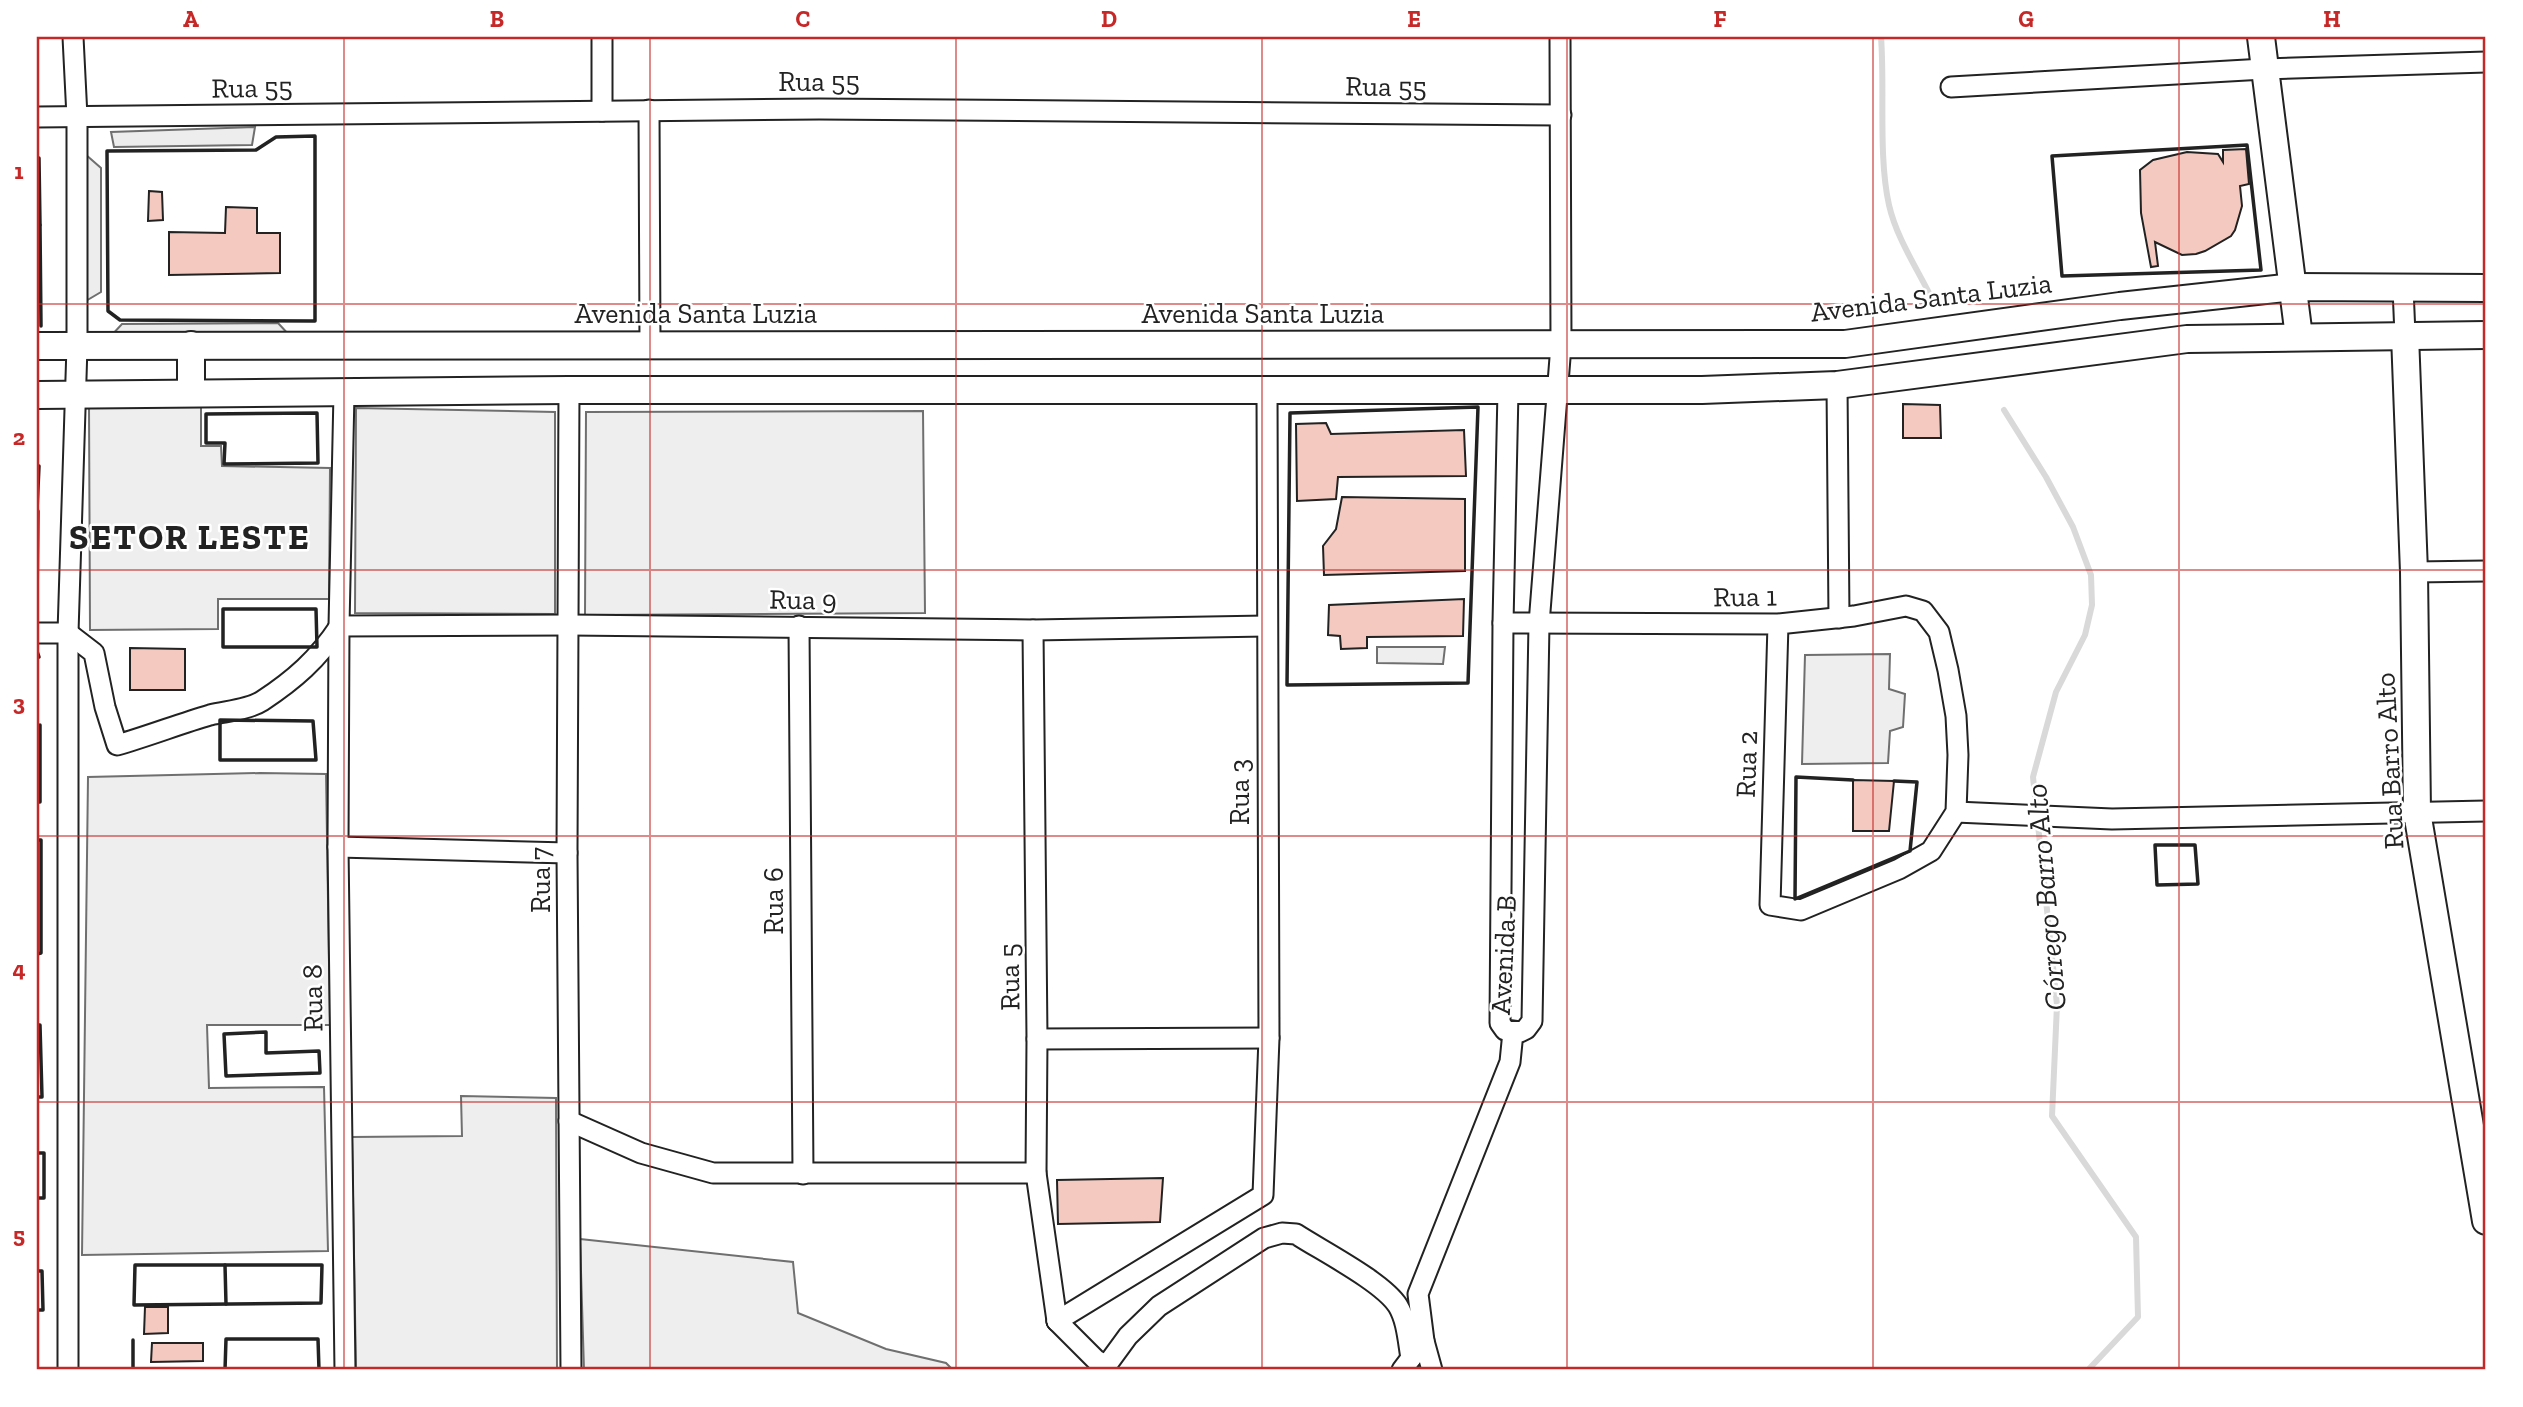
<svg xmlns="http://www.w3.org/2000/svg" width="2523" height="1407" font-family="'Zilla Slab',serif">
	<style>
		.green { fill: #eee; stroke: #6f6f6f; stroke-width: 2 }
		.parking { fill: #ededed; stroke: #6f6f6f; stroke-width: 2 }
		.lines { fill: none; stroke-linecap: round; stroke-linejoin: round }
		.stream { stroke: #d9d9d9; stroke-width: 6 }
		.building { fill: #f3c9c0; stroke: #222; stroke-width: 2 }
		.street-casing { stroke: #222; stroke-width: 23 }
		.secondary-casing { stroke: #222; stroke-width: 30 }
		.street { stroke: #fff; stroke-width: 19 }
		.secondary { stroke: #fff; stroke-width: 26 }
		.wall { stroke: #222; stroke-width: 3.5 }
		.grid { fill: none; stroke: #c62828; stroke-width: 2; stroke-opacity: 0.55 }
		.labels { text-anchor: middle; stroke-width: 5; stroke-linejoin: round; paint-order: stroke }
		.street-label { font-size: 28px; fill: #222; stroke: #fff }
		.water-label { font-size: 30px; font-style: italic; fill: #222; stroke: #fff }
		.district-label { font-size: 35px; font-weight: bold; letter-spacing: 2px; fill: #222; stroke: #fff }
		.neatline { fill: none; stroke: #c62828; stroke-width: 2.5 }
		.grid-label { font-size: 23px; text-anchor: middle; font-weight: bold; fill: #c62828 }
	</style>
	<rect width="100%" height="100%" fill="#fff"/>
	<g class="green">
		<path d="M 89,406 L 201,407 L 201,446 L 221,446 L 222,466 L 330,468 L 329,599 L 218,599 L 218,629 L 90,630 Z"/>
		<path d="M 356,408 L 555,412 L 555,614 L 355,613 Z"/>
		<path d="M 923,411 L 925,613 L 585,615 L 586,412 Z"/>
		<path d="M 1377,647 L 1445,647 L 1443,664 L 1377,663 Z"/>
		<path d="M 1890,654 L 1889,689 L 1905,694 L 1903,727 L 1890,731 L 1888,763 L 1802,764 L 1805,655 Z"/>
		<path d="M 260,773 L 326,774 L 330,1025 L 207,1025 L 209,1088 L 324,1087 L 328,1251 L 82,1255 L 88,777 Z"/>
		<path d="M 461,1096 L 556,1098 L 557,1370 L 356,1370 L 352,1137 L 462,1136 Z"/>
		<path d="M 580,1239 L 793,1262 L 798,1313 L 886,1349 L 946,1363 L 953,1370 L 584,1370 Z"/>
	</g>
	<g class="parking">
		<path d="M 255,127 L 252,145 L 114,147 L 111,132 Z"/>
		<path d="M 85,154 L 101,168 L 101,292 L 84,302 Z"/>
		<path d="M 278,323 L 291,337 L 109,338 L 122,324 Z"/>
	</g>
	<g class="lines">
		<g class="stream">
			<path d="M 1881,37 C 1885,89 1878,156 1889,205 C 1897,240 1919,271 1934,303"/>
			<path d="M 2004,410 L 2046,477 L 2073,527 L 2091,575 L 2092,605 L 2085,635 L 2056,692 L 2033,777 L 2057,1005 L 2052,1116 L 2136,1237 L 2138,1317 L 2088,1370"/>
		</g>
	</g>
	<g class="building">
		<path d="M 2246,149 L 2249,184 L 2240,186 L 2242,206 L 2235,230 L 2231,236 L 2205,251 L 2196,254 L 2182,255 L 2155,242 L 2158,266 L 2151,267 L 2141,213 L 2140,170 L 2153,160 L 2187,152 L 2218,154 L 2223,162 L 2223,150 Z"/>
		<path d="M 149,191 L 162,192 L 163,220 L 148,221 Z"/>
		<path d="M 226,207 L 257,208 L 257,233 L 280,233 L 280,273 L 169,275 L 169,232 L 225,233 Z"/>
		<path d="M 1903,404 L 1940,405 L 1941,438 L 1903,438 Z"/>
		<path d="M 1326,423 L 1331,434 L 1464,430 L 1466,476 L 1338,477 L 1336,499 L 1297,501 L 1296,424 Z"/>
		<path d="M 1342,497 L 1465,499 L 1465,571 L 1324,575 L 1323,546 L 1336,529 Z"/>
		<path d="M 1464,599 L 1463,636 L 1367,637 L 1367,648 L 1341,649 L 1340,636 L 1328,635 L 1329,605 Z"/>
		<path d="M 130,648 L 185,649 L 185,690 L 130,690 Z"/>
		<path d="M 1853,780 L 1894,781 L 1889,831 L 1853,831 Z"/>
		<path d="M 1163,1178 L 1160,1222 L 1058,1224 L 1057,1180 Z"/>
		<path d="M 145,1307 L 168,1307 L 168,1333 L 144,1334 Z"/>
		<path d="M 152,1343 L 203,1343 L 203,1361 L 151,1362 Z"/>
	</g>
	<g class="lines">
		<g class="street-casing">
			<g id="street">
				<path d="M 602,37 L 602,111"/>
				<path d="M 1951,87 L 2264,69 L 2486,62"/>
				<path d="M 649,110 L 650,344"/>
				<path d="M 37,117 L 819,109 L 1561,115"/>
				<path d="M 2403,288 L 2405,335"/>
				<path d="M 1837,385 L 1839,618"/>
				<path d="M 569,390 L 567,853 L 571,1370"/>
				<path d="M 1508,391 L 1503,623 L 1500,1023 L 1505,1030 L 1520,1032 L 1526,1029 L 1532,1021 L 1539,624 L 1561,345 L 1560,37"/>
				<path d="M 344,393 L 339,626 L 338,847 L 345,1370"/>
				<path d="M 2414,572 L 2486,571"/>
				<path d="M 1503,623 L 1778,624 L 1854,616 L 1906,606 L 1923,611 L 1939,632 L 1948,670 L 1956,716 L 1958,755 L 1956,812 L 1931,851 L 1899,869 L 1801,910 L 1770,905 L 1778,624"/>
				<path d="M 339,626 L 569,625 L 1033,630 L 1266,626"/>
				<path d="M 799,626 L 803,1174"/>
				<path d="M 1033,630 L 1037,1039 L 1036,1173 L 1057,1321"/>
				<path d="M 37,633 L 68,633"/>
				<path d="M 68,633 L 94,653 L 105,707 L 117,745 C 149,736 179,724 210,715 C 226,711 248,710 262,701 C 294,680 318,659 339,627"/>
				<path d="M 1956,812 L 2112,819 L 2486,811"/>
				<path d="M 338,847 L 567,853"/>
				<path d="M 1037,1039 L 1269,1038"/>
				<path d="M 569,1121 L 641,1153 L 713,1173 L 1036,1173"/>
				<path d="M 1057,1321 L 1263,1195 L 1269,1038 L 1267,390"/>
				<path d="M 1057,1321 L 1096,1360 L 1102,1363 L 1109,1362 L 1128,1336 L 1159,1306 L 1264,1238 L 1282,1233 L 1296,1234 C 1322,1251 1383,1282 1398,1306 C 1407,1321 1408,1341 1411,1358"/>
				<path d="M 1424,1341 L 1432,1370"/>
				<path d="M 68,1370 L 68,633 L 77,346 L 77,117 L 73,37"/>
				<path d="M 1402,1370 L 1424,1341 L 1418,1294 L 1510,1062 L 1513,1032"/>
			</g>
		</g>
		<g class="secondary-casing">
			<g id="secondary">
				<path d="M 2261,37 L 2299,337"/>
				<path d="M 2405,335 L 2414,572 L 2417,812 L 2486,1221"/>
				<path d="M 37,346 L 1845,344 L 2120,306 L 2294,287 L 2486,288"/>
				<path d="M 191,393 L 191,345"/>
				<path d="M 37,395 L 569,390 L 1702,390 L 1837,385 L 2187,339 L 2486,335"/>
			</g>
		</g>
		<use href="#street" class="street"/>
		<use href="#secondary" class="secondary"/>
		<g class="wall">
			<path d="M 315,136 L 315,321 L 120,320 L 108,311 L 107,151 L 256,150 L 276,137 Z"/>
			<path d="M 2247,145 L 2261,270 L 2062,276 L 2052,156 Z"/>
			<path d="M 39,158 L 40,225"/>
			<path d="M 37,225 L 40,225 L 41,326"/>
			<path d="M 1478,407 L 1468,683 L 1287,685 L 1290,413 Z"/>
			<path d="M 317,413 L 318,463 L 224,464 L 225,443 L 206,443 L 206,414 Z"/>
			<path d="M 37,511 L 39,466"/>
			<path d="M 37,605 L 38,511"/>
			<path d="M 223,609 L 316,609 L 317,647 L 223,647 Z"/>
			<path d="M 37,651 L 39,657"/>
			<path d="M 220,720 L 313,721 L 316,760 L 220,760 Z"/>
			<path d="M 1853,780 L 1796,777 L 1795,899 L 1910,851 L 1917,782 L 1894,781"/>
			<path d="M 37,802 L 40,802 L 40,725"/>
			<path d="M 37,840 L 41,840 L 41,953 L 37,954"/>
			<path d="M 2155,845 L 2195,845 L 2198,884 L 2157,885 Z"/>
			<path d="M 37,1025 L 40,1025 L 42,1097 L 37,1097"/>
			<path d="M 266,1032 L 266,1053 L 319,1051 L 320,1073 L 226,1076 L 224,1034 Z"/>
			<path d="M 37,1153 L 44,1153 L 44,1198 L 37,1198"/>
			<path d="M 135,1265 L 322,1265 L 321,1303 L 134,1305 Z"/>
			<path d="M 225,1265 L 226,1304"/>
			<path d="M 37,1271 L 42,1271 L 43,1310 L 37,1310"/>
			<path d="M 133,1370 L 133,1340"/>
			<path d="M 225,1370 L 226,1339 L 318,1339 L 319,1370"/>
		</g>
	</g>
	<path class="grid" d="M 344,37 L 344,1370M 650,37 L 650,1370M 956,37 L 956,1370M 1262,37 L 1262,1370M 1567,37 L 1567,1370M 1873,37 L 1873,1370M 2179,37 L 2179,1370M 37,304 L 2486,304M 37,570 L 2486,570M 37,836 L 2486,836M 37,1102 L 2486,1102"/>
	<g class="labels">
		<g class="street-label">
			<text x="819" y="91">Rua 55</text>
			<text transform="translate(1386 86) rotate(1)" y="10">Rua 55</text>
			<text transform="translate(252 87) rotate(-1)" y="10">Rua 55</text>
			<text transform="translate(1931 297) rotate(-7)" y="10">Avenida Santa Luzia</text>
			<text x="696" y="323">Avenida Santa Luzia</text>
			<text x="1263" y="323">Avenida Santa Luzia</text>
			<text transform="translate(1745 596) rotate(-1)" y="10">Rua 1</text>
			<text transform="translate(803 599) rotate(1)" y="10">Rua 9</text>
			<text transform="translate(2389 761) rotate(-93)" y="10">Rua Barro Alto</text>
			<text transform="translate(1746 764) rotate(-88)" y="10">Rua 2</text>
			<text transform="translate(1239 792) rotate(-90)" y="10">Rua 3</text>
			<text transform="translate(540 880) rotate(-90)" y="10">Rua 7</text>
			<text transform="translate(773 901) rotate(-90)" y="10">Rua 6</text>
			<text transform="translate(1503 955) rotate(-87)" y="10">Avenida B</text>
			<text transform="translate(1009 977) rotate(-91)" y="10">Rua 5</text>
			<text transform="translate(312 998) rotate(-91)" y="10">Rua 8</text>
		</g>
		<g class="water-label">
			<text transform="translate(2046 897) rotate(-95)" y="10">Córrego Barro Alto</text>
		</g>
		<g class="district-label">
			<text x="190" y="549">SETOR LESTE</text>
		</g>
	</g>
	<rect width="2523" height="1407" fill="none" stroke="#ffffff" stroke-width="77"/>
	<rect x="38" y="38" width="2446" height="1330" class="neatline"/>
	<g class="grid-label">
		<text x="191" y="27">A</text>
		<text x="497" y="27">B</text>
		<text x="803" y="27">C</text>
		<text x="1109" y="27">D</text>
		<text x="1414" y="27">E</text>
		<text x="1720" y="27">F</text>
		<text x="2026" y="27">G</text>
		<text x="2332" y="27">H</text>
		<text x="19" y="179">1</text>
		<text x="19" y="445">2</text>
		<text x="19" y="711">3</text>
		<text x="19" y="977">4</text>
		<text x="19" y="1243">5</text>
	</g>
</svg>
